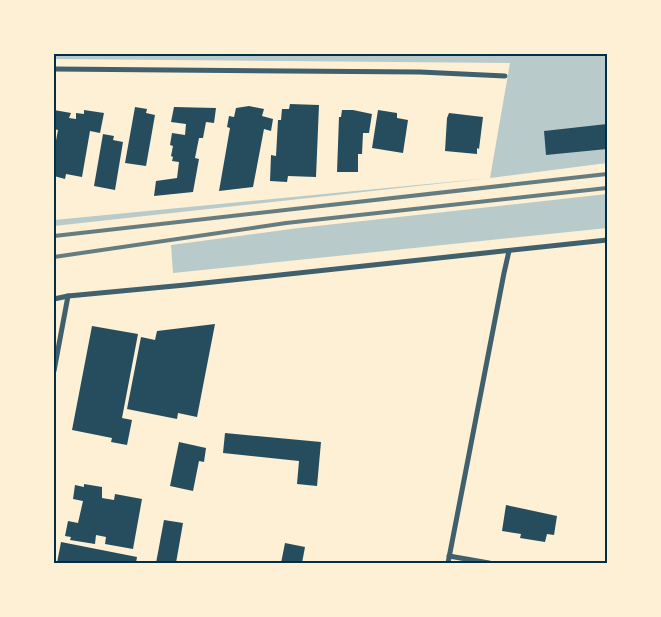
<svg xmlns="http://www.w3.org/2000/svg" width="661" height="617" font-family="'Public Sans',sans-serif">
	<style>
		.green { fill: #b9caca }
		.building { fill: #264d5e }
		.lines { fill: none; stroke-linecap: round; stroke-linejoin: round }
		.minor { stroke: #3f606c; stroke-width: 5 }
		.rail { stroke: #657d81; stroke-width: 4 }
		.neatline { fill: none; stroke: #003049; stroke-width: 2 }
	</style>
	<rect width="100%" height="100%" fill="#fdf0d5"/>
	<g class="green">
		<path d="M 54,54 L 607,54 L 607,163 L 490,178 L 54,226 L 54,220 L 490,178 L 510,63 L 54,59 Z"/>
		<path d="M 607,194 L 607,228 L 173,273 L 171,245 L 299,228 Z"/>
	</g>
	<g class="building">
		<path d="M 290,104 L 319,105 L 316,177 L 288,176 L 287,182 L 270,181 L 271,155 L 276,156 L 278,120 L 281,120 L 282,109 L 289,109 Z"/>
		<path d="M 249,106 L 264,109 L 262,116 L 273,119 L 271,131 L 264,129 L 253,187 L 219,191 L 230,128 L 227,127 L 229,116 L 234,117 L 236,108 Z"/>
		<path d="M 135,107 L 147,109 L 146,113 L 155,115 L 146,166 L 125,163 Z"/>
		<path d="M 174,107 L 216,108 L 214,123 L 206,122 L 203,138 L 199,138 L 195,158 L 199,159 L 193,192 L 154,196 L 156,181 L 177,178 L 179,162 L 172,161 L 173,157 L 171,156 L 173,146 L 170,145 L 172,133 L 185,135 L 186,124 L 171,122 Z"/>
		<path d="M 54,110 L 71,113 L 69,118 L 76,119 L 76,113 L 84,114 L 84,110 L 104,113 L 100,133 L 90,131 L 82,177 L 66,174 L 65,179 L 54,176 L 54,151 L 58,130 L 54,129 Z"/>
		<path d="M 342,110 L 353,110 L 372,114 L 369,133 L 363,133 L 362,154 L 358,154 L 358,172 L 337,172 L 339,117 L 341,117 Z"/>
		<path d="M 378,110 L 397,113 L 397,118 L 408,120 L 403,153 L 372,148 Z"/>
		<path d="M 449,113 L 483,117 L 479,149 L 477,148 L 477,154 L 445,151 L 447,118 Z"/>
		<path d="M 607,124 L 607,149 L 546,155 L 544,131 Z"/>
		<path d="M 103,134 L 114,136 L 113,140 L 123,142 L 115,190 L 94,186 Z"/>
		<path d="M 215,324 L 197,417 L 178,413 L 177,419 L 127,409 L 141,337 L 155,340 L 157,331 Z"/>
		<path d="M 92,326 L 138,334 L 122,418 L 132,420 L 127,445 L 111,442 L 112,438 L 72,430 Z"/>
		<path d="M 225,433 L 321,442 L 317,486 L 297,484 L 299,461 L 223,453 Z"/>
		<path d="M 179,442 L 206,448 L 204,462 L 199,461 L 193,491 L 170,486 Z"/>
		<path d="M 84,484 L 102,487 L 102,498 L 114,500 L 115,494 L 142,499 L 133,549 L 105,544 L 106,537 L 96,535 L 95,544 L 70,540 L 71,537 L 65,536 L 68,521 L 78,523 L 83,501 L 73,499 L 75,485 L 84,487 Z"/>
		<path d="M 506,505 L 557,516 L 554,535 L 547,534 L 545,542 L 520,538 L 521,534 L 502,531 Z"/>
		<path d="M 164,520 L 183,523 L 176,563 L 156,563 Z"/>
		<path d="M 61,542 L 137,557 L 136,563 L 57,563 Z"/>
		<path d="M 285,543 L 305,547 L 302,563 L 281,563 Z"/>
	</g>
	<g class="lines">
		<g class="minor">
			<path d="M 54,69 L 420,72 L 505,76"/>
			<path d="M 54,299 L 68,296 L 185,285 L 607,240"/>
			<path d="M 54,371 L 68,296"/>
			<path d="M 449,556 L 489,563"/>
			<path d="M 448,563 L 504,273 L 509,251"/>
		</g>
		<g class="rail">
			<path d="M 54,236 L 607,174"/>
			<path d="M 54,257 L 286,223 L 607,188"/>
		</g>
	</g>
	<rect width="661" height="617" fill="none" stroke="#fdf0d5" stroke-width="110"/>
	<rect x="55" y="55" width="551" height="507" class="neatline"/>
</svg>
